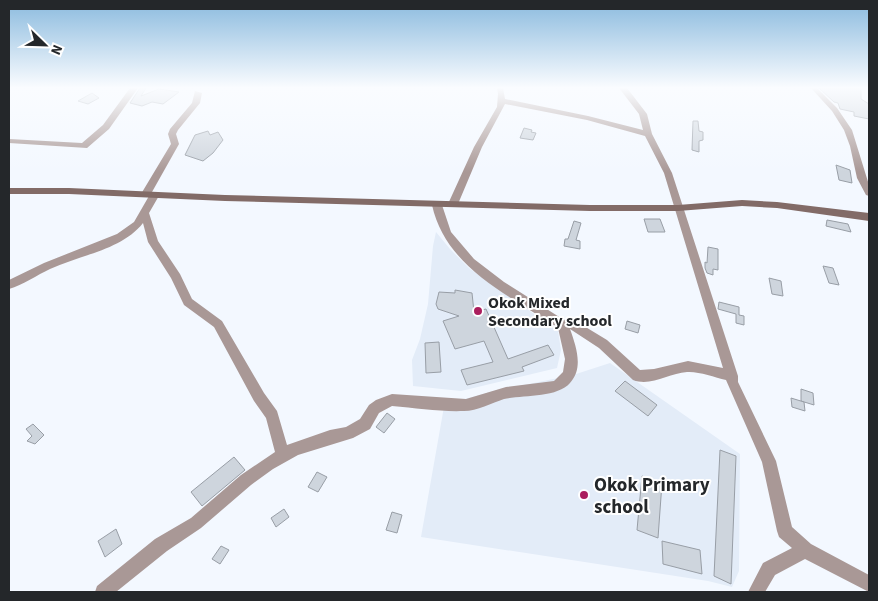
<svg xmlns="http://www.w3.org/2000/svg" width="878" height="601" font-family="'Source Sans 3',sans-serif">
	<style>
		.built { fill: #e3ecf8 }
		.building { fill: #ced5dd; stroke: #989ea6 }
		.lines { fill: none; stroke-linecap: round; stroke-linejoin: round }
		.street { fill: #a99896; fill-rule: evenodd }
		.secondary { fill: #826b67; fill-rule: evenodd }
		.poi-dot { fill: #ab1e5d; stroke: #fff; stroke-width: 2 }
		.labels { text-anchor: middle; stroke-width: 4; stroke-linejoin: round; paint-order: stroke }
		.poi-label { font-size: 16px; font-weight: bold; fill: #24272a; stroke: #fff; text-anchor: start }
		.near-poi-label { font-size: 19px; font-weight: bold; fill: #24272a; stroke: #fff; text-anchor: start }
	</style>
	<rect width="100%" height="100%" fill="#f3f8ff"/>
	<g class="built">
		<path d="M 436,232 L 450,249 L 469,268 L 558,331 L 561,350 L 557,368 L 461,391 L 413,386 L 412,360 L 420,339 L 428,304 L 433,246 Z"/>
		<path d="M 610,363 L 740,454 L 739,571 L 732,587 L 708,581 L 421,537 L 445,401 L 461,400 L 494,391 L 573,375 Z"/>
	</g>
	<g class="building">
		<path d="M 140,88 L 146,88 L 141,96 L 159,89 L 179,92 L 163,104 L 152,102 L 142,106 L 130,103 Z"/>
		<path d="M 819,88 L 861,88 L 861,99 L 869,104 L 869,119 L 854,116 L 854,112 L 840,109 L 838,103 L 834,102 Z"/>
		<path d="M 92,93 L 99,98 L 88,104 L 78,101 Z"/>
		<path d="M 693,121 L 698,121 L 699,131 L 703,132 L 703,140 L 699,141 L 699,152 L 692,150 Z"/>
		<path d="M 524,128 L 532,130 L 531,132 L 536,133 L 533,140 L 520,138 Z"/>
		<path d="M 208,131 L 210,135 L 218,132 L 223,140 L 213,153 L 203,161 L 185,155 L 195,135 Z"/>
		<path d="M 836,165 L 850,170 L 852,183 L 839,180 Z"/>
		<path d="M 644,219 L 660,219 L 665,232 L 648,232 Z"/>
		<path d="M 827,220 L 848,224 L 851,232 L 826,226 Z"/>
		<path d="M 574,221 L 581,223 L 576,240 L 580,241 L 580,249 L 564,246 L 565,239 L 568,239 Z"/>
		<path d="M 708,247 L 718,249 L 718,270 L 713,269 L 713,275 L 707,273 L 705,268 L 705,262 L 707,263 Z"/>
		<path d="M 823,266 L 833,268 L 839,285 L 829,283 Z"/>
		<path d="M 769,278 L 781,281 L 783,296 L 772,294 Z"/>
		<path d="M 455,290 L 472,293 L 474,312 L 486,309 L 508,359 L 548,345 L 554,355 L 522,367 L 524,371 L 467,385 L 461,370 L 493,362 L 484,341 L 455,349 L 443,321 L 459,316 L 438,309 L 436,304 L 439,292 L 455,293 Z"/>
		<path d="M 719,302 L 739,307 L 739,315 L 744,316 L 744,325 L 736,323 L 736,314 L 718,309 Z"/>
		<path d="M 627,321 L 640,325 L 638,333 L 625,329 Z"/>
		<path d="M 439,342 L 441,372 L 426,373 L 425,343 Z"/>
		<path d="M 625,381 L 657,405 L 648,416 L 615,391 Z"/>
		<path d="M 801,389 L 813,393 L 814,405 L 801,401 Z"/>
		<path d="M 791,398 L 804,402 L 805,411 L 792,407 Z"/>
		<path d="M 387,413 L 395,419 L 384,433 L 376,427 Z"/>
		<path d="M 33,424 L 44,435 L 35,444 L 27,441 L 32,436 L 26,429 Z"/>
		<path d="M 720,450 L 736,456 L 731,584 L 714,576 Z"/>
		<path d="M 234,457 L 245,470 L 202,506 L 191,492 Z"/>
		<path d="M 317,472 L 327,477 L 318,492 L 308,487 Z"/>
		<path d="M 642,476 L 662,483 L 658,538 L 637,530 Z"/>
		<path d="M 284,509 L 289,517 L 276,527 L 271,518 Z"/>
		<path d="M 392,512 L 402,515 L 397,533 L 386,530 Z"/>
		<path d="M 116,529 L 122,544 L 105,557 L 98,541 Z"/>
		<path d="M 662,541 L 700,550 L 702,574 L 663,564 Z"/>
		<path d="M 221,546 L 229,550 L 220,564 L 212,559 Z"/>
	</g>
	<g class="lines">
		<g class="street">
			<path d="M 130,88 L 138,88 L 109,129 L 87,148 L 9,143 L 9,139 L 82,143 L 103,125 Z"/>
			<path d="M 497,88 L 503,88 L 505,99 L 588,116 L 643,130 L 639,114 L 619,88 L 627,88 L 647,114 L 652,134 L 672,173 L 738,376 L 738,382 L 776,461 L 792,527 L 811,544 L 869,575 L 869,592 L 805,559 L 775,575 L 765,592 L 748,592 L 763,563 L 792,548 L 779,537 L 777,531 L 762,462 L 726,380 C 714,377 698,371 687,372 C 669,373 651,387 633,380 L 599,348 L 570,329 C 576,346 584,368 570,383 C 557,398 522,395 504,399 C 492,403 477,411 464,411 C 441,412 416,408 392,406 L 379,413 L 370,429 L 353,438 L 298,455 L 273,469 L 251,485 L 201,528 L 167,551 L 116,592 L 95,592 L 97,586 L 155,539 L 191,518 L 241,475 L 275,452 L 266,418 L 254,401 L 214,327 L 184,305 L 171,278 L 148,242 L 143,223 C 122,250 80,255 50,269 C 37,275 23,285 9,289 L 9,280 L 44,263 L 117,234 L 134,222 L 149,196 L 143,196 L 141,194 L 171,144 L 168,134 L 170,129 L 192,103 L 195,91 L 202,93 L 200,103 L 178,130 L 176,134 L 179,144 L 152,192 L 158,192 L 160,194 L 149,213 L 158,241 L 180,274 L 192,299 L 222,321 L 264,393 L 277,411 L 287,445 L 330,430 L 346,427 L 360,419 L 369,405 L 376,400 L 392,394 L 466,399 L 506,387 L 554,381 L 563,372 L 565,359 L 558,328 C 509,295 446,268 432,205 L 437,202 L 442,205 L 451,232 L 474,259 L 504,282 L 564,320 L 570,318 L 574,320 L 607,340 L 640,370 L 654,369 L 688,361 L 723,368 L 664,173 L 645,136 L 587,120 L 505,104 L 482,147 L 458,204 L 453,207 L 450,206 L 448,204 L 474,147 L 497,107 L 498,94 Z"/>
			<path d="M 811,88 L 817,88 L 837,108 L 852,130 L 869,185 L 869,196 L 866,195 L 857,178 L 850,146 L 844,130 L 832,111 Z"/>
		</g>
		<path class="secondary" d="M 9,188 L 69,188 L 225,195 L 590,205 L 678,205 L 742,200 L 777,202 L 869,213 L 869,221 L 777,208 L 742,206 L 678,211 L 590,211 L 225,201 L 69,194 L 9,194 Z"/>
	</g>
	<linearGradient id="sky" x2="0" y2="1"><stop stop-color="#8abade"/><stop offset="0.51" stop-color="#fafcff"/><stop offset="1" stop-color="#fafcff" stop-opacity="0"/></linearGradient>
	<rect width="878" height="172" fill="url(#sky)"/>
	<g class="poi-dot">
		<circle cx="478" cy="311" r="5"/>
		<circle cx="584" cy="495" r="5"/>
	</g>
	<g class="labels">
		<g class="poi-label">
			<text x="488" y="308">Okok Mixed<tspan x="488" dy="18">Secondary school</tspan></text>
		</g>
		<g class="near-poi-label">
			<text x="594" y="491">Okok Primary<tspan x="594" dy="22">school</tspan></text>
		</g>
	</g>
	<rect width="878" height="601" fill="none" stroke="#24272a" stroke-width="20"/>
	<g transform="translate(45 45) rotate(113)" stroke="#ffffff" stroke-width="4" paint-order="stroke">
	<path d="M0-4L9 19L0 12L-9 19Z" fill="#24272a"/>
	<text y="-8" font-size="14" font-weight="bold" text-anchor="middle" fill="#24272a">N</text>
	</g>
</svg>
